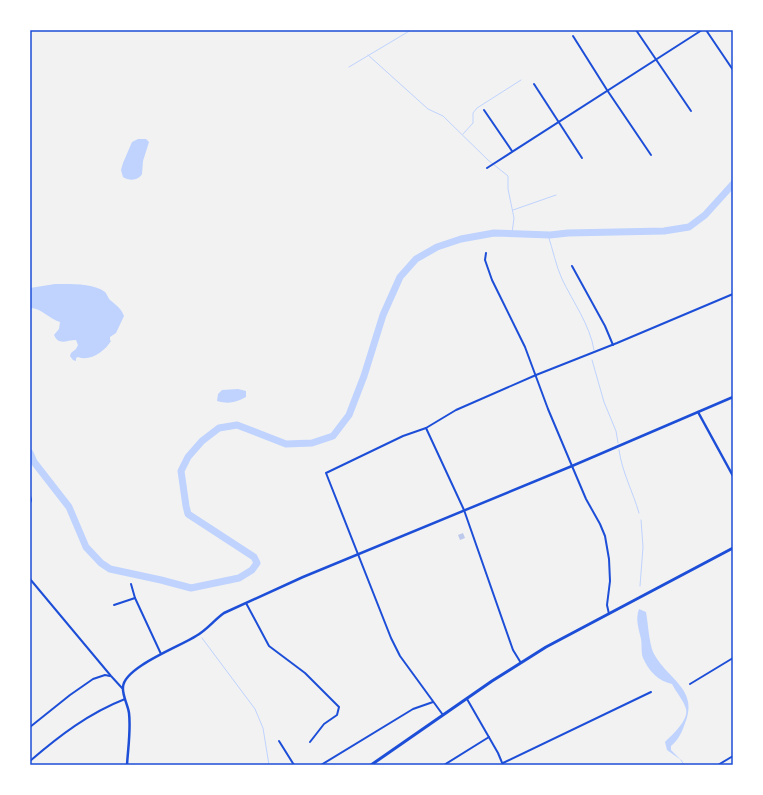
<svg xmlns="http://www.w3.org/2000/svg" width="763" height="795" font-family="Helvetica,sans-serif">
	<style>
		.water { fill: #bfd3fe }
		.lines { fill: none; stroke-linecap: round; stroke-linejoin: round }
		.stream { stroke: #bfd3fe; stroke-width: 1 }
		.river { stroke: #bfd3fe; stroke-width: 7 }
		.building { fill: #bdc9ec }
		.minor { stroke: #1d4ed8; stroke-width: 2 }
		.tertiary { stroke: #1d4ed8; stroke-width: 2.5 }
		.secondary { stroke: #1d4ed8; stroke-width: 3 }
		.neatline { fill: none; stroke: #1d4ed8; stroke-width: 1.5 }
	</style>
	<rect width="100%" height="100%" fill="#f2f2f2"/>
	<g class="water">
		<path d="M 138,139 L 146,139 L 149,142 L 143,161 L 142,174 C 138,181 129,181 123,177 L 121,170 L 123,163 L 132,142 Z"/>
		<path d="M 55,284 C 69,284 94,283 105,292 C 107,294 108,298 110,300 C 116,305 121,308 124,316 L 116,333 L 110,337 L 110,340 L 111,341 C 105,351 90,362 78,357 L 76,358 L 76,361 L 73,360 L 70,356 L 71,353 L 76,349 L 78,345 L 76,340 C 66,340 59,346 54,335 L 59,329 L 60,322 C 49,319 42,308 30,308 L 30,288 Z"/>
		<path d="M 238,389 L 246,391 L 246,397 C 235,403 228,404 217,401 L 218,394 L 222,390 Z"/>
		<path d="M 639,609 L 646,612 C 648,623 649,642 653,652 C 667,680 701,689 684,726 C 681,734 678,740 671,746 L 671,750 L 681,760 L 667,750 L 665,742 C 672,735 689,720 686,709 C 684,701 676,692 672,684 C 658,681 649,671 643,658 C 641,653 642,645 641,639 C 639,629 635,620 639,609 Z"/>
	</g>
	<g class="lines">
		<g class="stream">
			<path d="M 368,55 L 428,109 L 443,116 L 488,160 L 508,176 L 508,189 L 514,218 L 512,233"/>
			<path d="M 349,67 L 411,30"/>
			<path d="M 463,134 L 473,123 L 473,113 L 477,108 L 521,80"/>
			<path d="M 513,210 L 556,195"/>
			<path d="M 548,235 C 553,250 556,266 562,279 C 573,302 590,325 594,350"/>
			<path d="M 592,360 L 604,402 L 616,431 L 618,443"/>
			<path d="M 619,450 C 622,472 633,492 639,513"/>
			<path d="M 640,586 L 643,547 L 641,520"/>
			<path d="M 202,638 L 255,709 L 263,728 L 269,765"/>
			<path d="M 681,760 L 684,765"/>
		</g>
		<path class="river" d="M 30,453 L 34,462 L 69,507 L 86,547 L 101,563 L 110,569 L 161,580 L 191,588 L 239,578 L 252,570 L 257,563 L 254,557 L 188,514 L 186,506 L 181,471 L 188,457 L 202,441 L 219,428 L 237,425 L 286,444 L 312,443 L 333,436 L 349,415 L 364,376 L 383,315 L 400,277 L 416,259 L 437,247 L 461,239 L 494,233 L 550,235 L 568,233 L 664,231 L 689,227 L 705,215 L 733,184"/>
	</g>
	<path class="building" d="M 463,533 L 465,538 L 460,540 L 458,535 Z"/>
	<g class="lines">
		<g class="minor">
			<path d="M 636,30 L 691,111"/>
			<path d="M 706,30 L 733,70"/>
			<path d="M 573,36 L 607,90 L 651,155"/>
			<path d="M 534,84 L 582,158"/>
			<path d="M 484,110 L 512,151"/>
			<path d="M 487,168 L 702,30"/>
			<path d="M 486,253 L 485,260 L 492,280 L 525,347 L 548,409 L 572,466 L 586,499 L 600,524 L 605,536 L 609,559 L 610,581 L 607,605 L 609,614"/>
			<path d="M 572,266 L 605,326 L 613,345"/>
			<path d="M 426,428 L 464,510 L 513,650 L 521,663"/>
			<path d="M 30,496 L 31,500 L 30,503"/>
			<path d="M 30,579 L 111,676 L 122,688"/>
			<path d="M 131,584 L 135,598 L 161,654"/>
			<path d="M 246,603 L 269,646 L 305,673 L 339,707 L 337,715 L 324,724 L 310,742"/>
			<path d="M 114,605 L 135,598"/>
			<path d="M 690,684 L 733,658"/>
			<path d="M 467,699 L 498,753 L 503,765"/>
			<path d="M 443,715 L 400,656 L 391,638 L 326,473 L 403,436 L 426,428 L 456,410 L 536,375 L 617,343 L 733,294"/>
			<path d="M 30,727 L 70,695 L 93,679 L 105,675 L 110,676"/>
			<path d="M 279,741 L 294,765"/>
			<path d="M 30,761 C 59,736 89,713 125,699"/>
			<path d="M 503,763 L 651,692"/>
			<path d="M 321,765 L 413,709 L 433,702"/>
			<path d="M 444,765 L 489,737"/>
			<path d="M 718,765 L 733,756"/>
		</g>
		<g class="tertiary">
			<path d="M 30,31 L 31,30"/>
			<path d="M 698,412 L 733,476"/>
			<path d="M 127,765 C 128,748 131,730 129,713 C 128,705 122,695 123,687 C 124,667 181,646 196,636 C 207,630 214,620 224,613 L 303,577 L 572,466 L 733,397"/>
		</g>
		<path class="secondary" d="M 371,765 L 492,681 L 546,647 L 733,548"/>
	</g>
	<rect width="763" height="795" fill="none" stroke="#ffffff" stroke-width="62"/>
	<rect x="31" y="31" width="701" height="733" class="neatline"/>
</svg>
